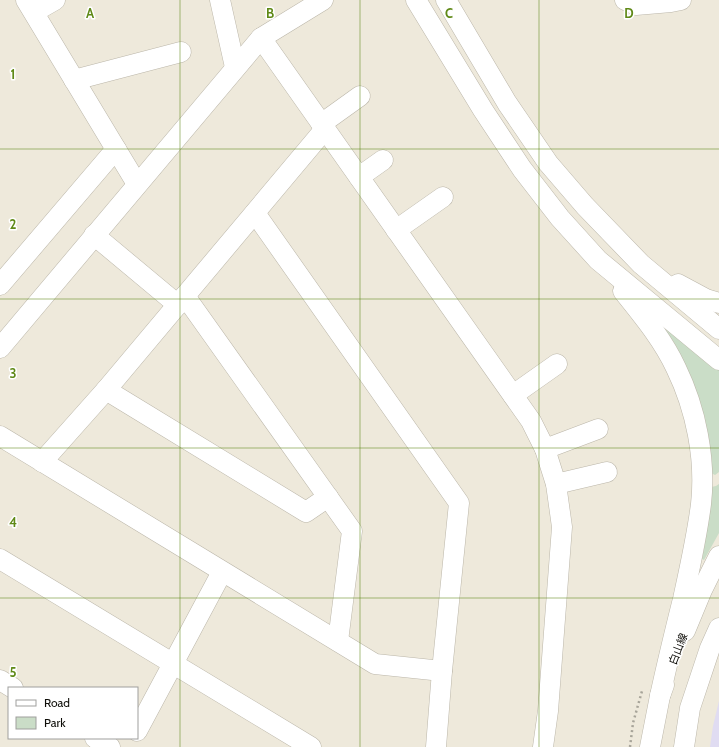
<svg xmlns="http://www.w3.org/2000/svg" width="719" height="747" font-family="Cabin,'Noto Sans JP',sans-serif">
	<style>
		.education { fill: #e0dcf2 }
		.green { fill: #caddc7 }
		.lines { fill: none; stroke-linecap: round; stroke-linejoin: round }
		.minor-casing { stroke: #bbb6a9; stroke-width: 21 }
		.path { stroke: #a7a499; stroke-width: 2.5; stroke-dasharray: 2 3; stroke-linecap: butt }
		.minor { stroke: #fff; stroke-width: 20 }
		.grid { fill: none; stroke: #5f8917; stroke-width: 1; stroke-opacity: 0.55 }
		.labels { text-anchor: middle; stroke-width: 3; stroke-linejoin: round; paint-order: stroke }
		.street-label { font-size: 11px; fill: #0f0e09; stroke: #fff }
		.grid-label { font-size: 13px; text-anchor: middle; font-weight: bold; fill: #5f8917; stroke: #fff; stroke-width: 3; stroke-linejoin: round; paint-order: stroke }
	</style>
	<rect width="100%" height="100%" fill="#eee9db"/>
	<path class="education" d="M 719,701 L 719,747 L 710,747 L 713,726 Z"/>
	<g class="green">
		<path d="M 659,320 L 719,367 L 719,472 L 715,475 L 711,473 L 691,378 L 676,346 Z"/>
		<path d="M 719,484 L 719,533 L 704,560 L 702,559 L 706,535 L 711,487 L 716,486 Z"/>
	</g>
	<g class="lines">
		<g class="minor-casing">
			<g id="minor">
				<path d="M 26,0 L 137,184"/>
				<path d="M 220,0 L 235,67"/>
				<path d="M 416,0 L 483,110 L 522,169 L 560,218 L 598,260 L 719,360"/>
				<path d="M 446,0 L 507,103 L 548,163 L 585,206 L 641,264 L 719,329"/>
				<path d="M 625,0 L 636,5 L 671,2 L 681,0"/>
				<path d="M 34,12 L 55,0"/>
				<path d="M 261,38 L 531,421 L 545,449 L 556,484 L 562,527 L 548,711 L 543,747"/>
				<path d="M 74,80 L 181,52"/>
				<path d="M 321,124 L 360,96"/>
				<path d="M 359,177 L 383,160"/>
				<path d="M 255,213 L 459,503 L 442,671 L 436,747"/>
				<path d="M 396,230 L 443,197"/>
				<path d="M 94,235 L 178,305"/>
				<path d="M 678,284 L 706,299 L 719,303"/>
				<path d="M 0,285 L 116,149"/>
				<path d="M 623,291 C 643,316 663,340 676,368 C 696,409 706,459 701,504 C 697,536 690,567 683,599 C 675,631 667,664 660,696"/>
				<path d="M 185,296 L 352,531 L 338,641"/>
				<path d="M 0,348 L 261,38 L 323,0"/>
				<path d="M 106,390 L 306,512 L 328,497"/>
				<path d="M 513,395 L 557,364"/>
				<path d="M 0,436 L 375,664 L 442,671"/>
				<path d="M 545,449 L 598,429"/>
				<path d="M 42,462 L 106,390 L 325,129"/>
				<path d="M 556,484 L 607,472"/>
				<path d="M 0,559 L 311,747"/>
				<path d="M 685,631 L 702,590 L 719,556"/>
				<path d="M 0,680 L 13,688"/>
				<path d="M 137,731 L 222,572"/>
				<path d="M 95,738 L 110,747"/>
				<path d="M 650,747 L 660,696 L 664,685"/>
				<path d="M 684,747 L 690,708 L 710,648 L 719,628"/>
			</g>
		</g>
		<path class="path" d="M 630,747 L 633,723 L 642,691"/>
		<use href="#minor" class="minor"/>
	</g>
	<path class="grid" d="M 180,0 L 180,747M 360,0 L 360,747M 539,0 L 539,747M 0,149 L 719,149M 0,299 L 719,299M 0,448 L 719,448M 0,598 L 719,598"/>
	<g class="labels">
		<g class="street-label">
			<text transform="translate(678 649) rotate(-69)" y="4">白山線</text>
		</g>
	</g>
	<g class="grid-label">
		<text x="90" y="18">A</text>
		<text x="270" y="18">B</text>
		<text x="449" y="18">C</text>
		<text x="629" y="18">D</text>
		<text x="13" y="79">1</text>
		<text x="13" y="229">2</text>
		<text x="13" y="378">3</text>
		<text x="13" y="527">4</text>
		<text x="13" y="677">5</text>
	</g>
	<rect x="8" y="687" width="130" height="52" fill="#ffffff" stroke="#9f9f9d"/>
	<rect x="16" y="700" width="20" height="6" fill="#ffffff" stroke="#9f9f9d"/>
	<text x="44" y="707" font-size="12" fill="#0f0e09">Road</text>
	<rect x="16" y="717" width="20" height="12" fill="#caddc7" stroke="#9f9f9d"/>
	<text x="44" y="727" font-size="12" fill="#0f0e09">Park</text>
</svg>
